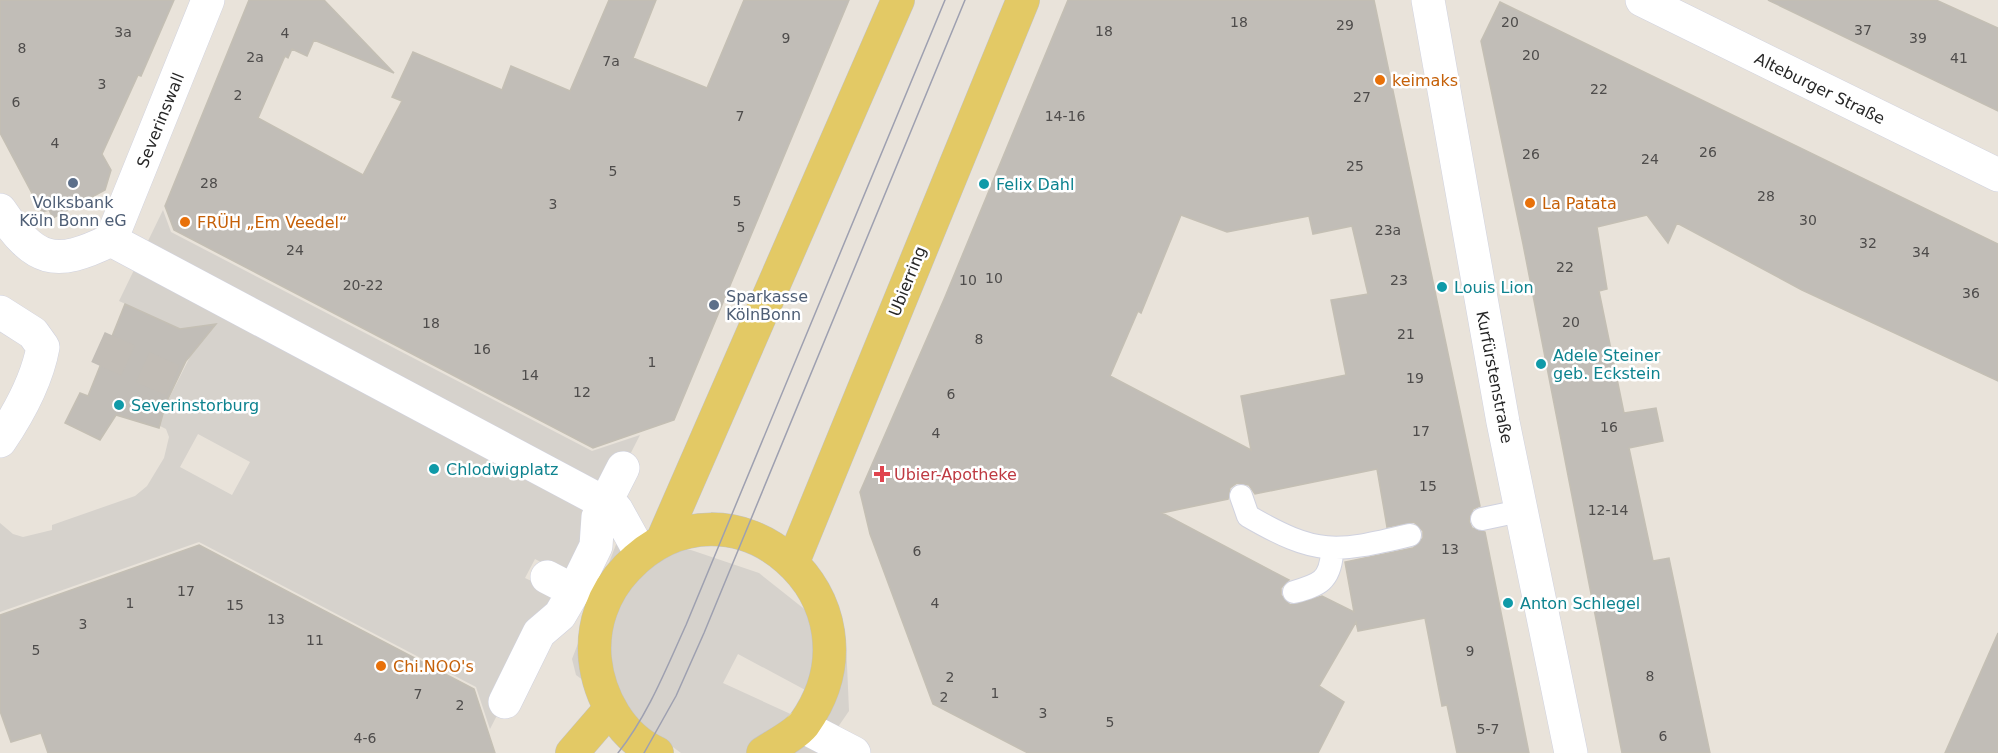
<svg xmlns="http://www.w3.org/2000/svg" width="1998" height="753" viewBox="0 0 1998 753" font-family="'DejaVu Sans',sans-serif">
<rect width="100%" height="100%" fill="#e9e3da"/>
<!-- plaza -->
<path fill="#d6d2cc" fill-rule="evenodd" d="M 163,210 L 171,232 L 592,451 L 640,435 L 490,729 L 476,687 L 199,542 L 0,612 L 0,523 L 13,534 L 23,537 L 52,530 L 52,525 L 135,496 L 147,486 L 164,458 L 169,437 L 166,429 L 156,424 L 197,343 L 180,329 L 119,301 ZM 198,434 L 250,462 L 232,495 L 180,467 ZM 535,559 L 552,568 L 542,586 L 525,578 Z
M 617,542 L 691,550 L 759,573 L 846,642 L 849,711 L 820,753 L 681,753 L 576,675 L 572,659 ZM 738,654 L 809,692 L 795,716 L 723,683 Z"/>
<!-- building -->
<path fill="#c1bdb7" stroke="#c4bfb4" stroke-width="1.5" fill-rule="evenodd" d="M 0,0 L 174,0 L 141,76 L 138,75 L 102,154 L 111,170 L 105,190 L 53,218 L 49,210 L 42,212 L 0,133 Z
M 249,0 L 324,0 L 394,73 L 314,40 L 307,56 L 292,49 L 288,58 L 285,56 L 258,118 L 363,175 L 402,101 L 392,97 L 413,52 L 502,90 L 511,66 L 570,91 L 609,0 L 656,0 L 633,58 L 707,88 L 744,0 L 849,0 L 674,420 L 593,448 L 174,230 L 165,206 Z
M 1068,0 L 1374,0 L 1480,506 L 1473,509 L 1469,521 L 1472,528 L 1485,532 L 1529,753 L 1457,753 L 1447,705 L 1442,706 L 1425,618 L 1358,631 L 1356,622 L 1319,686 L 1344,702 L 1318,753 L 1028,753 L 933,704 L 870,534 L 860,492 L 945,297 ZM 1181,215 L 1227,232 L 1309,216 L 1313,234 L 1352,226 L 1368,294 L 1331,300 L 1346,375 L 1241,396 L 1251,450 L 1110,376 L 1138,311 L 1141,313 ZM 1377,469 L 1387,527 L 1414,522 L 1423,531 L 1423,538 L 1413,548 L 1345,562 L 1354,612 L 1322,596 L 1290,605 L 1281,595 L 1281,588 L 1289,580 L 1162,513 L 1228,499 L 1230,488 L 1237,483 L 1249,485 L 1255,494 Z
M 1768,0 L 1936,0 L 1998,28 L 1998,111 Z
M 1500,2 L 1998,244 L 1998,381 L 1802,290 L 1677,223 L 1668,243 L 1647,215 L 1597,227 L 1607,289 L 1599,291 L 1624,413 L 1656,408 L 1663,441 L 1629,448 L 1653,561 L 1669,558 L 1710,753 L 1622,753 L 1523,244 L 1481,41 Z
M 125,304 L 180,329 L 216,324 L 186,361 L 166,403 L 159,428 L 116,415 L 100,440 L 65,423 L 80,393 L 88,396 Z
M 199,545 L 474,689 L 495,753 L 48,753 L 41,733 L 11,742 L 0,711 L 0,615 Z
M 1998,633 L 1998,753 L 1945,753 Z"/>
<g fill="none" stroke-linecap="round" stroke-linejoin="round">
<!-- pedestrian-tunnel -->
<path stroke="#c2bdb6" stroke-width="33" stroke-dasharray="33 16" stroke-linecap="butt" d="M 98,347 L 176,382"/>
<!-- service casing -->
<g stroke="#d0d2df" stroke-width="24">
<path id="service" d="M 1241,496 L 1248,516 C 1317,556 1335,553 1410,535
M 1482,519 L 1520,511
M 1294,592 C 1319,585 1330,581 1332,553"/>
</g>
<!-- pedestrian casing -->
<g stroke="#d0d2df" stroke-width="34">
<path id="pedestrian" d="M 111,240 L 616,509 L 641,554
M 547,577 L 574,591
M 505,702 L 539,633 L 560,615 L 574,591 L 596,546 L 598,517 L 623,468"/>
</g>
<!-- minor casing -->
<g stroke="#d0d2df" stroke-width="34">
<path id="minor" d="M 1428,0 L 1503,422 L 1571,753
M 1642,0 L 1998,175
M 0,210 C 35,262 54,268 111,240 L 208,0
M 0,312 L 33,333 L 43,347 C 37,380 19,413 0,441"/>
</g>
<!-- secondary casing -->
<g stroke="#d0d2df" stroke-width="34">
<path id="secondary" d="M 802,726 L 854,753"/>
</g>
<!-- primary casing -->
<g stroke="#c3c3c3" stroke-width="34">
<path id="primary" d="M 662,541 L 898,0
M 793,562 L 1023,0
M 572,753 L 610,709
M 657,753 C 621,737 599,697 595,659 C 592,626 603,593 627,568 C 731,460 892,600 804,724 C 795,735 775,745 763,753"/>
</g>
<!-- service -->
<use href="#service" stroke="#fff" stroke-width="22"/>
<!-- pedestrian -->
<use href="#pedestrian" stroke="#fff" stroke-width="33"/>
<!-- minor -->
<use href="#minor" stroke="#fff" stroke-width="33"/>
<!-- secondary -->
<use href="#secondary" stroke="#fff" stroke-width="33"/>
<!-- primary -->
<use href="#primary" stroke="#e3c965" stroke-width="33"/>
<!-- tram -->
<path stroke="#9ea0b0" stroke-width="1.5" d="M 618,753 C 648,715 666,669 686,625 L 945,0
M 644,753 L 676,696 L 704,633 L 965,0"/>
</g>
<!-- markers -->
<g fill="#e8710a" stroke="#fff" stroke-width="2">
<circle cx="1380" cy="80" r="6"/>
<circle cx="1530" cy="203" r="6"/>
<circle cx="185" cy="222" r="6"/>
<circle cx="381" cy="666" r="6"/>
</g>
<g fill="#5c6f8a" stroke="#fff" stroke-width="2">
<circle cx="73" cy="183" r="6"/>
<circle cx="714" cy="305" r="6"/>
</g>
<g fill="#0f9aa8" stroke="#fff" stroke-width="2">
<circle cx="984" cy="184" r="6"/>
<circle cx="1442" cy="287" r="6"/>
<circle cx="1541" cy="364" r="6"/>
<circle cx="119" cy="405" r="6"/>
<circle cx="434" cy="469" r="6"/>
<circle cx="1508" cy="603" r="6"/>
</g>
<path fill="#e0444e" stroke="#fff" stroke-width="2" d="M879 465h6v6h6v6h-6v6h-6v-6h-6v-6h6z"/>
<g text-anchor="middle" stroke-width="5" stroke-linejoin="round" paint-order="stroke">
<!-- number labels -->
<g font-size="14" fill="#4e4c4b">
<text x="1239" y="27">18</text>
<text x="1510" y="27">20</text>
<text x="1345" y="30">29</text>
<text x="1863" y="35">37</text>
<text x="1104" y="36">18</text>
<text x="123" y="37">3a</text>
<text x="285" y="38">4</text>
<text x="786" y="43">9</text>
<text x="1918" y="43">39</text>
<text x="22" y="53">8</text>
<text x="1531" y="60">20</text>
<text x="255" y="62">2a</text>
<text x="1959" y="63">41</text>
<text x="611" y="66">7a</text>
<text x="102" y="89">3</text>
<text x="1599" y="94">22</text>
<text x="238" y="100">2</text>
<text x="1362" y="102">27</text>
<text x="16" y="107">6</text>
<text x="740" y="121">7</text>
<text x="1065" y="121">14-16</text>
<text x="55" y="148">4</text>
<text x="1708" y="157">26</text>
<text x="1531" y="159">26</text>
<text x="1650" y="164">24</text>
<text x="1355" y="171">25</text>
<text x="613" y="176">5</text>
<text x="209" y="188">28</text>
<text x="1766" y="201">28</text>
<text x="737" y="206">5</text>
<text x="553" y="209">3</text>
<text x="1808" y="225">30</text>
<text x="741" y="232">5</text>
<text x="1388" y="235">23a</text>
<text x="1868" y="248">32</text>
<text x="295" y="255">24</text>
<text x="1921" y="257">34</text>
<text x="1565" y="272">22</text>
<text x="994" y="283">10</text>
<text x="968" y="285">10</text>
<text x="1399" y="285">23</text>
<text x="363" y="290">20-22</text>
<text x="1971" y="298">36</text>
<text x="1571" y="327">20</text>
<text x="431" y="328">18</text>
<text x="1406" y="339">21</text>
<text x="979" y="344">8</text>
<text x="482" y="354">16</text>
<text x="652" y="367">1</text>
<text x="530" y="380">14</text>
<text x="1415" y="383">19</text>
<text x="582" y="397">12</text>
<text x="951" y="399">6</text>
<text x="1609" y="432">16</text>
<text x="1421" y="436">17</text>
<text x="936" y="438">4</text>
<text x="1428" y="491">15</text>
<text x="1608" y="515">12-14</text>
<text x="1450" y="554">13</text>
<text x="917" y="556">6</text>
<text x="186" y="596">17</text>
<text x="130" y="608">1</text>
<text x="935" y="608">4</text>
<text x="235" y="610">15</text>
<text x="276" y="624">13</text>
<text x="83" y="629">3</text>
<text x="315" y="645">11</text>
<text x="36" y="655">5</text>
<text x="1470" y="656">9</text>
<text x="1650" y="681">8</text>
<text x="950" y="682">2</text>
<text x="995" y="698">1</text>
<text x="418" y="699">7</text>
<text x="944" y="702">2</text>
<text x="460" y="710">2</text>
<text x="1043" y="718">3</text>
<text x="1110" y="727">5</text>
<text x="1488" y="734">5-7</text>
<text x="1663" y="741">6</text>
<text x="365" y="743">4-6</text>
</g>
<!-- food labels -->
<g font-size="16" fill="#c56008" stroke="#fff" text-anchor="start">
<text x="1392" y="86">keimaks</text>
<text x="1542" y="209">La Patata</text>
<text x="197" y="228">FRÜH „Em Veedel“</text>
<text x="393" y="672">Chi.NOO's</text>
</g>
<!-- street labels -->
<g font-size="16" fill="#272727" stroke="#fff">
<text transform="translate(1820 88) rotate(26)" y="6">Alteburger Straße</text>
<text transform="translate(160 120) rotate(-68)" y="6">Severinswall</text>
<text transform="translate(907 281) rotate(-68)" y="6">Ubierring</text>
<text transform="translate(1495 377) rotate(79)" y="6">Kurfürstenstraße</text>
</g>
<!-- culture labels -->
<g font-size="16" fill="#0d838f" stroke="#fff" text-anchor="start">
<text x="996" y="190">Felix Dahl</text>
<text x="1454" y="293">Louis Lion</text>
<text x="1553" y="361">Adele Steiner<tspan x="1553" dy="18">geb. Eckstein</tspan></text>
<text x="131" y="411">Severinstorburg</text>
<text x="446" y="475">Chlodwigplatz</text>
<text x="1520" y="609">Anton Schlegel</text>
</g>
<!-- service labels -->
<g font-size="16" fill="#4e5e75" stroke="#fff">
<text x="73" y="208">Volksbank<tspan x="73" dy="18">Köln Bonn eG</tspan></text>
<text x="726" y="302" text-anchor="start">Sparkasse<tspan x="726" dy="18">KölnBonn</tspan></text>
</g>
<!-- health labels -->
<g font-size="16" fill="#be3a42" stroke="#fff" text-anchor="start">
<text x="894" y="480">Ubier-Apotheke</text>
</g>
</g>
</svg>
